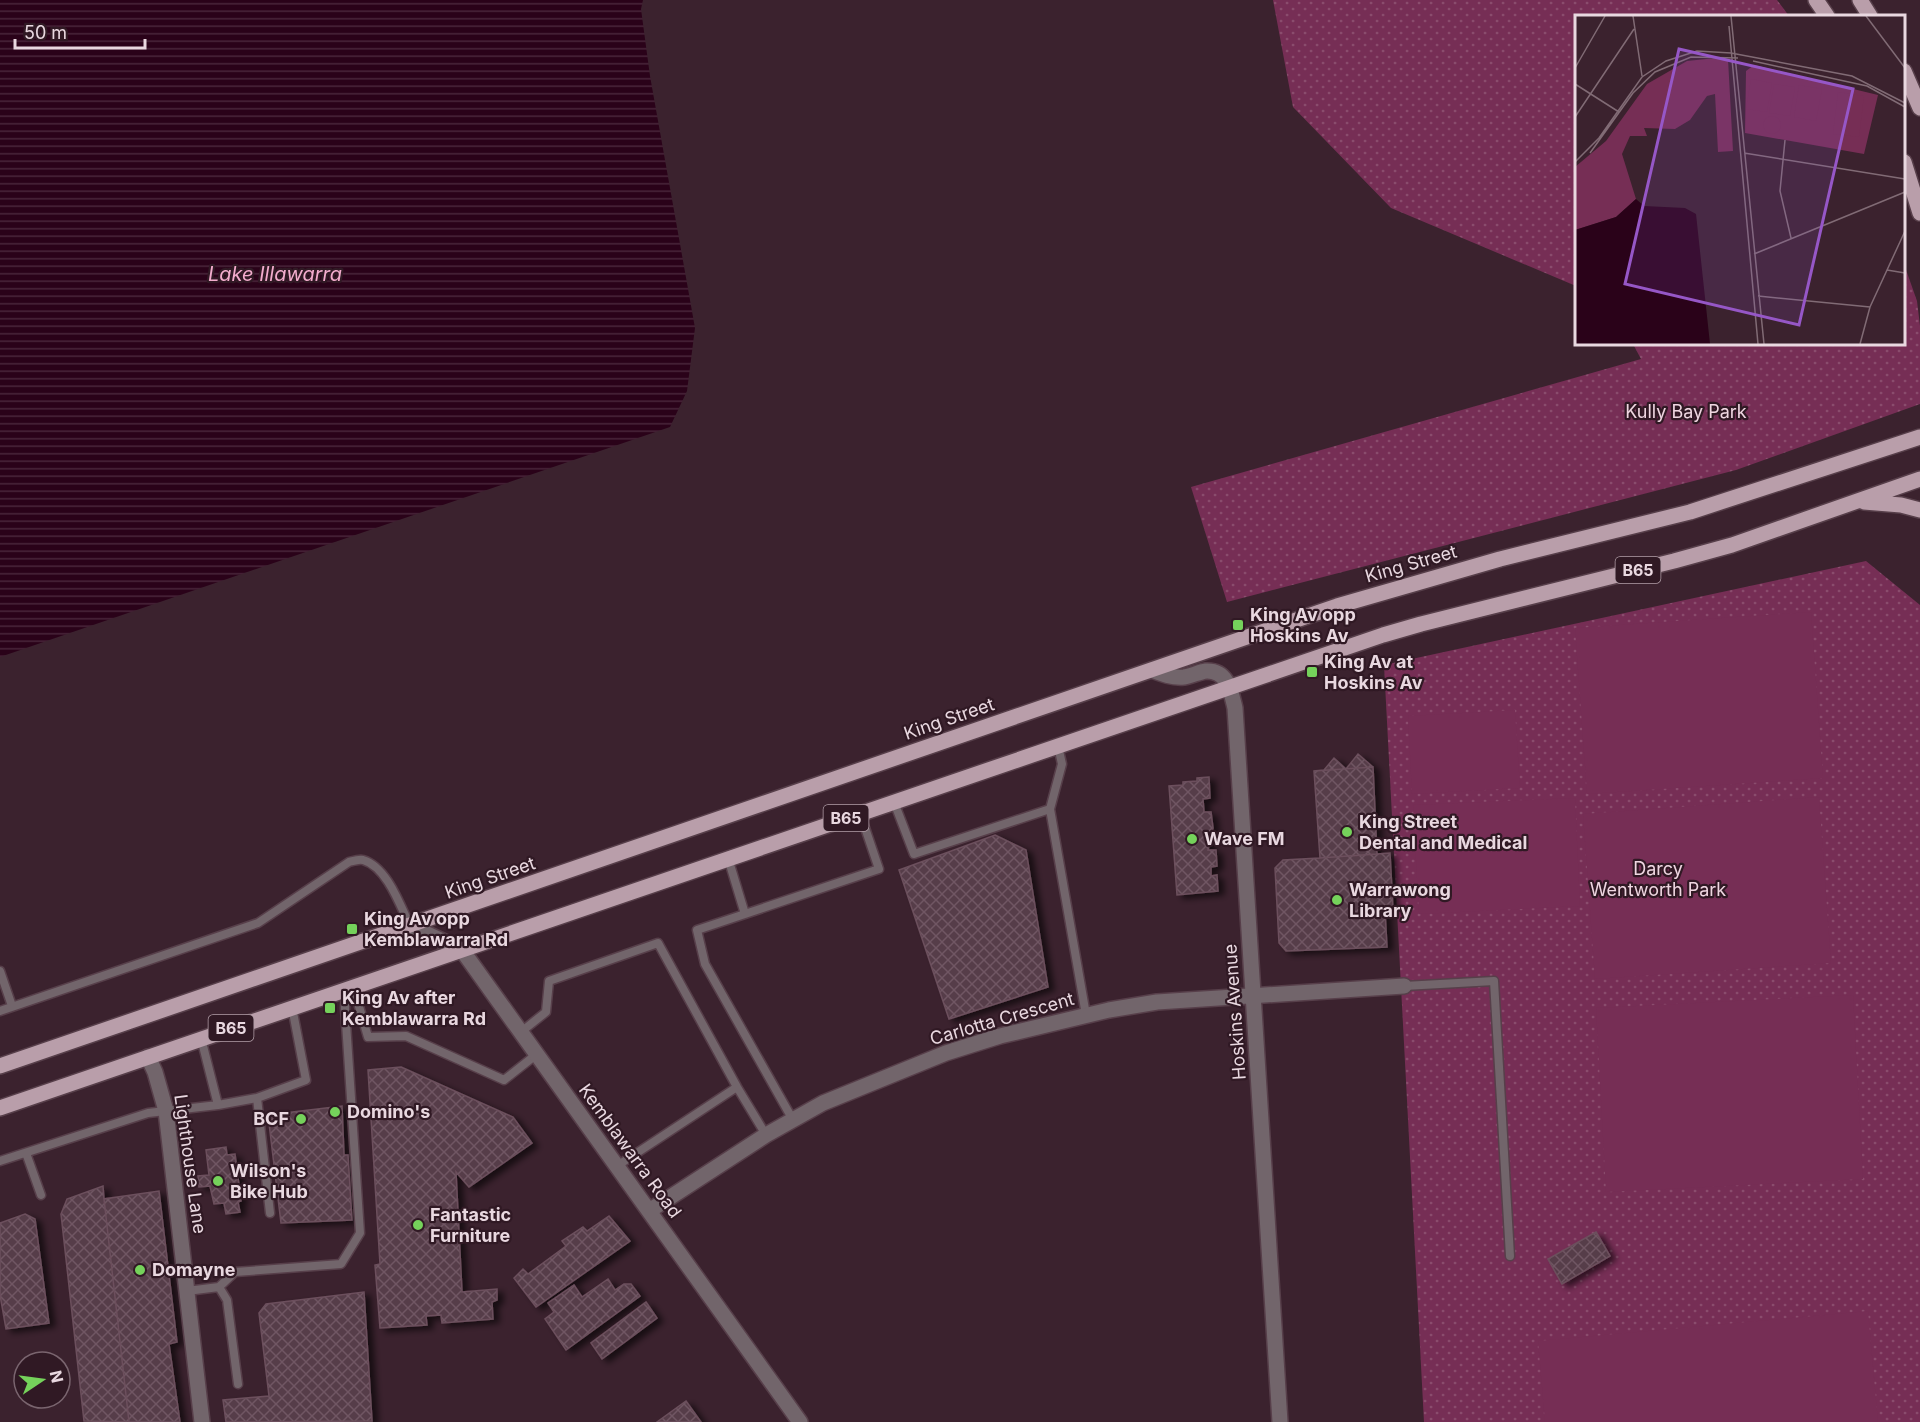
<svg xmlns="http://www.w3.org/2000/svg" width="1920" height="1422" viewBox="0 0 1920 1422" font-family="Inter,sans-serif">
<defs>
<pattern id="park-dots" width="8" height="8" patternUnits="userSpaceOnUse" patternTransform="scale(1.5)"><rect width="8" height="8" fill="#762e55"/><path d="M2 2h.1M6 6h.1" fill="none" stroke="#8a4c6d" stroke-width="1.8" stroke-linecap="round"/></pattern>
<pattern id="water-rules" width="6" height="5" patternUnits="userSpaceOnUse" patternTransform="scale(1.5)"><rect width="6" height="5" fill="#2a0219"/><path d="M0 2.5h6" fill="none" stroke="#49263a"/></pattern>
<pattern id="building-cross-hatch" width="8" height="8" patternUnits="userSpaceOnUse" patternTransform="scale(1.5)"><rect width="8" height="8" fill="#573c49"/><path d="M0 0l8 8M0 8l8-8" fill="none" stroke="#6f5763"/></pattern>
<filter id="shadow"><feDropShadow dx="6" dy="3.5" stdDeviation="3" flood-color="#0009"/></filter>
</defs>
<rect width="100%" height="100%" fill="#3b222e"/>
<!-- park -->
<path fill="url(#park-dots)" d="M 1273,0 L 1777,0 L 1789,16 L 1576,16 L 1576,286 L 1391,208 L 1293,107 Z
M 1904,264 L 1917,301 L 1920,326 L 1920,404 L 1736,470 L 1227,602 L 1191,487 L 1641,359 L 1633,344 L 1904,344 Z
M 1866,561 L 1920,605 L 1920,1422 L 1424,1422 L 1384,665 Z"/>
<!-- pitch -->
<path fill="#762e55" d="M 1811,612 L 1823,778 L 1587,794 L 1575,628 Z
M 1515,710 L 1520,788 L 1412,794 L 1408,716 Z
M 1819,797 L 1831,963 L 1595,979 L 1583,814 Z
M 1575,798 L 1580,906 L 1419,914 L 1413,805 Z
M 1853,995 L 1863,1179 L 1606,1192 L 1596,1008 Z
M 1868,1311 L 1878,1422 L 1545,1422 L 1538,1341 Z"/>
<!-- water -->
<path fill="url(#water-rules)" d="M 0,0 L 643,0 L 641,9 L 650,76 L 695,328 L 687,391 L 670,427 L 0,657 Z"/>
<!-- building -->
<path fill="url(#building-cross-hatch)" stroke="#6c505d" stroke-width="1.5" filter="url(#shadow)" d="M 1358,754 L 1373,767 L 1377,854 L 1390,853 L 1393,910 L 1385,911 L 1387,947 L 1286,951 L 1279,943 L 1275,868 L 1283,860 L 1320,858 L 1314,771 L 1324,770 L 1334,758 L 1346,769 Z
M 1373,767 L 1377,854 L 1320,858 L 1314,771 Z
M 1209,777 L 1210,798 L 1203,799 L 1204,812 L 1211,812 L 1213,828 L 1208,850 L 1216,850 L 1217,866 L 1211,867 L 1211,876 L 1217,875 L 1218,891 L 1177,895 L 1169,786 L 1183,785 L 1183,782 L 1197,781 L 1197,778 Z
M 995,835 L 1026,850 L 1048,987 L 949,1019 L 899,870 Z
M 401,1067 L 513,1117 L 532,1143 L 469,1187 L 456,1172 L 462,1292 L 497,1289 L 497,1300 L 492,1302 L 493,1319 L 442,1323 L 441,1315 L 426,1316 L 427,1325 L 380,1328 L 375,1265 L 380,1264 L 368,1070 Z
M 342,1106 L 344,1155 L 348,1155 L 352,1220 L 281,1223 L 268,1115 Z
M 226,1147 L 227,1155 L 235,1154 L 241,1201 L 238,1202 L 240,1212 L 226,1214 L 224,1203 L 214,1204 L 210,1186 L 199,1187 L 198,1176 L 209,1175 L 206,1150 Z
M 103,1186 L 104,1199 L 129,1422 L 84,1421 L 61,1214 L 67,1199 Z
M 159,1191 L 177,1342 L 169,1344 L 180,1422 L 129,1422 L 104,1199 Z
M 25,1214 L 35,1219 L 49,1323 L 6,1329 L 0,1295 L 0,1223 Z
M 609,1216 L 630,1241 L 536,1307 L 514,1278 L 523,1269 L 528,1274 L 566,1246 L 562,1241 L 583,1227 L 587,1231 Z
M 1596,1232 L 1610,1256 L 1562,1284 L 1548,1259 Z
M 608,1279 L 615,1290 L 624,1284 L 631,1284 L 640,1296 L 566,1350 L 545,1319 L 554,1312 L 548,1303 L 574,1285 L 582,1297 Z
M 364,1292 L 372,1421 L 226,1422 L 223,1400 L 269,1396 L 259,1313 L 266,1304 Z
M 646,1302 L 657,1318 L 602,1359 L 591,1343 Z
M 686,1401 L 701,1422 L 657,1422 Z"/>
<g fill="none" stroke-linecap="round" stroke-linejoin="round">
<!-- lane casing -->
<g stroke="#573f4a" stroke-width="11">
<path id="lane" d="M 894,802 L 914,854 L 1050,809 L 1086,1015
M 1050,809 L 1062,764 L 1058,746
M 728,858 L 745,914 L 697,930 L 705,964 L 793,1120
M 745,914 L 879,869 L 860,813
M 0,971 L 12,1006
M 1404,986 L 1494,981 L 1510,1256
M 0,1011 L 258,923 L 349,862 C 353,861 359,859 363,860 C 387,867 400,905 410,926
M 521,1032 L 546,1012 L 549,981 L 658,943 L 737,1087 L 766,1135
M 201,1038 L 218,1105
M 257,1098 L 306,1080 L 292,1007
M 26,1153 L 41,1195
M 0,1161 L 148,1113 L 218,1105 L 257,1098 L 270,1213
M 617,1166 L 737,1087
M 219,1287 L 227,1300 L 238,1384
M 187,1291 L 219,1287 L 235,1272 L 341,1264 L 360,1233 L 345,1008 L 346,989 L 358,1003 L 368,1037 L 406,1036 L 504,1080 L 537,1054"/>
</g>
<!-- street casing -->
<g stroke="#573f4a" stroke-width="18">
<path id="street" d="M 1152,670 C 1162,674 1172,678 1184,677 C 1191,676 1199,672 1206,671 C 1228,670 1231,692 1235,708 L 1280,1422
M 410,926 L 462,950 L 800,1422
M 148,1057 L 155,1072 L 166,1111 L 202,1422
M 649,1211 L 766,1135 L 823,1103 L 946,1053 L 1000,1036 L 1109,1010 L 1157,1002 L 1404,986"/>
</g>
<!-- primary casing -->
<g stroke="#573f4a" stroke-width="18">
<path id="primary" d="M 1816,0 L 1827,16
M 1860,0 L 1870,16
M 1904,71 L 1920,108
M 1904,162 L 1920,213
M 1864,502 L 1901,505 L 1920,510
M 0,1066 L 1337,606 L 1500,559 L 1690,512 L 1920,437
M 0,1108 L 1383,635 L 1421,624 L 1674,561 L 1732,545 L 1920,479"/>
</g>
<!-- lane -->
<use href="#lane" stroke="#72656b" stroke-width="8"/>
<!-- street -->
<use href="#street" stroke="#72656b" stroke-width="15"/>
<!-- primary -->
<use href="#primary" stroke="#b99eaa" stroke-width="15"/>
</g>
<!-- markers -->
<g fill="#75d25b" stroke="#301924" stroke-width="2">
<rect x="1232" y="619" width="12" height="12" rx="3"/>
<rect x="1306" y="666" width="12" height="12" rx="3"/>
<circle cx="1347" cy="832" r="6"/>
<circle cx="1192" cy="839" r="6"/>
<circle cx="1337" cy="900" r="6"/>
<rect x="346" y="923" width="12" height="12" rx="3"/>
<rect x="324" y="1002" width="12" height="12" rx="3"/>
<circle cx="335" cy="1112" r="6"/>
<circle cx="301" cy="1119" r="6"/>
<circle cx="218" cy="1181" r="6"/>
<circle cx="418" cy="1225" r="6"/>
<circle cx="140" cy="1270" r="6"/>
</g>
<g text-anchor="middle" stroke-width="4.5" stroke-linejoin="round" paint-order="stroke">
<!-- shield labels -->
<g fill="#301924" stroke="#b29fa8" stroke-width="1.5">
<rect x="1615.5" y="557" width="45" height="26" rx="4.5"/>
<rect x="823.5" y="805" width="45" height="26" rx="4.5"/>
<rect x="208.5" y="1015" width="45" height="26" rx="4.5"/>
</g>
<g font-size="16" font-weight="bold" fill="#e9d8e0">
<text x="1638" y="576">B65</text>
<text x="846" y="824">B65</text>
<text x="231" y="1034">B65</text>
</g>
<!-- park labels -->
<g font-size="18" fill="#efd6e1" stroke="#301924">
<text x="1686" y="418">Kully Bay Park</text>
<text x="1658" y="875">Darcy<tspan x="1658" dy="21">Wentworth Park</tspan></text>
</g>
<!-- street labels -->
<g font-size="18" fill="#e9d8e0" stroke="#301924">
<text transform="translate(1411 564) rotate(-16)" y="6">King Street</text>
<text transform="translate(949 719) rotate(-19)" y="6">King Street</text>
<text transform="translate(490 878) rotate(-19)" y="6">King Street</text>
<text transform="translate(1235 1012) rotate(-94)" y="6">Hoskins Avenue</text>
<text transform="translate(1002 1019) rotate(-16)" y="6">Carlotta Crescent</text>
<text transform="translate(630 1151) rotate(54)" y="6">Kemblawarra Road</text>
<text transform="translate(190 1164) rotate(82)" y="6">Lighthouse Lane</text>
</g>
<!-- poi labels -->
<g font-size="18" font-weight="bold" fill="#e9d8e0" stroke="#301924" text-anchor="start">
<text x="1250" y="621">King Av opp<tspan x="1250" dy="21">Hoskins Av</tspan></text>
<text x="1324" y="668">King Av at<tspan x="1324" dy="21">Hoskins Av</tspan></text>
<text x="1359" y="828">King Street<tspan x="1359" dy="21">Dental and Medical</tspan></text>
<text x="1204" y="845">Wave FM</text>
<text x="1349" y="896">Warrawong<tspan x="1349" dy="21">Library</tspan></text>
<text x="364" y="925">King Av opp<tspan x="364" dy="21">Kemblawarra Rd</tspan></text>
<text x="342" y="1004">King Av after<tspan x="342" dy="21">Kemblawarra Rd</tspan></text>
<text x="347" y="1118">Domino's</text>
<text x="289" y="1125" text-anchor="end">BCF</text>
<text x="230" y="1177">Wilson's<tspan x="230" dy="21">Bike Hub</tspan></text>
<text x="430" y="1221">Fantastic<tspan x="430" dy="21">Furniture</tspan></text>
<text x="152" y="1276">Domayne</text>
</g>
<!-- water labels -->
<g font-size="20" font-style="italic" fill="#f3accd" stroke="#301924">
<text x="275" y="281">Lake Illawarra</text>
</g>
</g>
<!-- overview -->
<g transform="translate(1575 15)">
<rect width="330" height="330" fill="#3b222e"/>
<path d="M 141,43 L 153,44 L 158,136 L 143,137 L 140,79 L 132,81 L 115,105 L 100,114 L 69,113 L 72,121 L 55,121 L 47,139 L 61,184 L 41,202 L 0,215 L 0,152 L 31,126 L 72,69 L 112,46 ZM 179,50 L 303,80 L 289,139 L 170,118 L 171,56 Z" fill="#762e55"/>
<path d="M 176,64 L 197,68 L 192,97 L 171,94 ZM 199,69 L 220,72 L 215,101 L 194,98 ZM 224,70 L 247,74 L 241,106 L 219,102 ZM 263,77 L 289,81 L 284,122 L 258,119 ZM188 110a9 9 0 1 1 18 0a9 9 0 1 1-18 0Z" fill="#762e55"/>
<path d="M 61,184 L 69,191 L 110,193 L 121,199 L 135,329 L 0,329 L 0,215 L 41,202 Z" fill="#2a0219"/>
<path fill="none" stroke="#816b75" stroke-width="1.5" d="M 58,1 L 67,61M 156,1 L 189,329M 291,1 L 330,53M 154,11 L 183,329M 178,46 L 292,71 L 330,92M 0,53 L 30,1M 0,69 L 44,97M 0,102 L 59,14M 210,125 L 205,176 L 216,223M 15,138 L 58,78 L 80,57 L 116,42 L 163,43M 169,138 L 330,164M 0,147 L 24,123 L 67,62 L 91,46 L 122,36 L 156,38 L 277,61 L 330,88M 179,239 L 330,177M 312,255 L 330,258M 183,281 L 295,292M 285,329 L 295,292 L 330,216"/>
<path fill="#9657c7" fill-opacity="0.15" stroke="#9657c7" stroke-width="3" d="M 104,34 L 278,74 L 224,310 L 50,269 Z"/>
<rect width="330" height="330" fill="none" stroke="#e9d8e0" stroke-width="3"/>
</g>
<!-- north arrow -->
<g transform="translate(42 1380) rotate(77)"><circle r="28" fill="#301924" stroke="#7a656f" stroke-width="1.5"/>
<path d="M0-4.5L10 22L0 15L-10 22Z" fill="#75d25b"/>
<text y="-9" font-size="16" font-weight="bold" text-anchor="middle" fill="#e9d8e0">N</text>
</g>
<!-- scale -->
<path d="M15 39v9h130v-9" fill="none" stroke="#e9d8e0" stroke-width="3"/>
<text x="24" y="39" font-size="18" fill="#e9d8e0" stroke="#301924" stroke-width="4.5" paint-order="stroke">50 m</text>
</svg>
